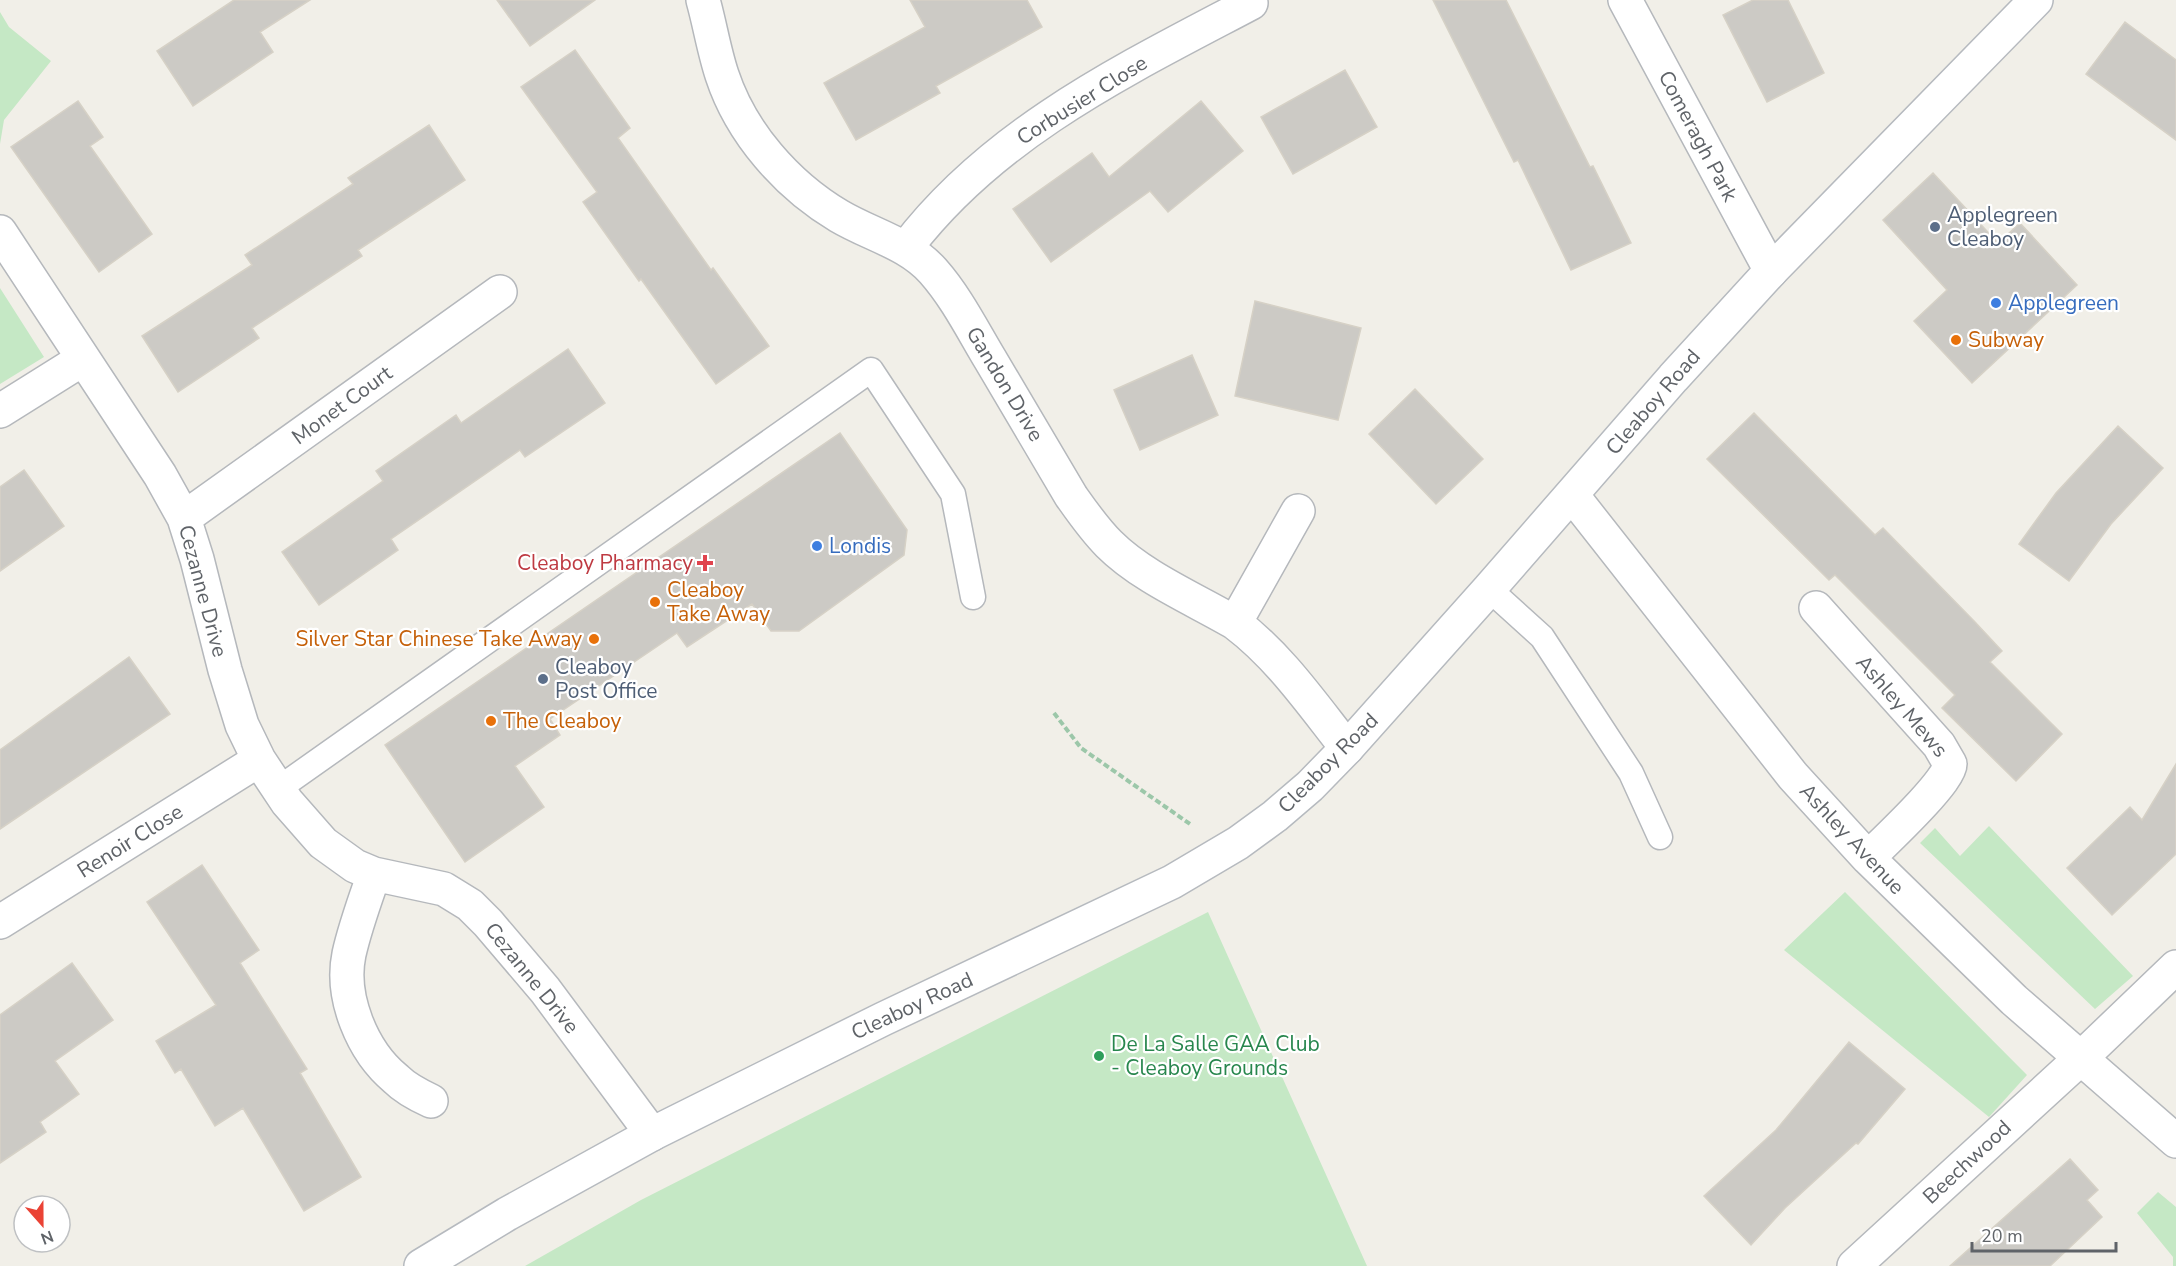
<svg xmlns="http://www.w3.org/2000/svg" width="2176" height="1266" viewBox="0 0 2176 1266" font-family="'Nunito Sans',sans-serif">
<rect width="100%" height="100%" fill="#f1efe8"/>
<!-- green -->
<path fill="#c5e8c5" d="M 0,12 L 9,27 L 51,61 L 4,120 L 0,144 Z
M 0,288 L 44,357 L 0,384 Z
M 1989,826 L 2133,976 L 2095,1009 L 1920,843 L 1935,828 L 1960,856 Z
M 1845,892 L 2027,1075 L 1989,1117 L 1784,950 Z
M 1208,912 L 1367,1266 L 525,1266 L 641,1200 Z
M 2158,1192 L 2176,1207 L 2176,1266 L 2173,1266 L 2173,1257 L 2137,1213 Z"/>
<!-- building -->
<path fill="#cccac5" stroke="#d6d1c6" stroke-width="1.5" d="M 234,0 L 310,0 L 260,32 L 273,52 L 193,106 L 157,51 Z
M 497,0 L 595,0 L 530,46 Z
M 910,0 L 1027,0 L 1042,27 L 936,86 L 940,93 L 856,140 L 824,83 L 925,27 Z
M 1433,0 L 1506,0 L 1590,167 L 1593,166 L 1631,243 L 1571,270 L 1518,160 L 1514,162 Z
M 1753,0 L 1788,0 L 1824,73 L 1767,102 L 1723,15 Z
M 2125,22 L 2176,60 L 2176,140 L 2086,74 Z
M 575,50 L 630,128 L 618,138 L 711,270 L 713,268 L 769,346 L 716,384 L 641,279 L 639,281 L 583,202 L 597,192 L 521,87 Z
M 1345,70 L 1377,127 L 1293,174 L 1261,117 Z
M 78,101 L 103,137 L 90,146 L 152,234 L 99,272 L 11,147 Z
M 1201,101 L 1243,151 L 1168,212 L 1150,191 L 1051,262 L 1013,209 L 1092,153 L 1109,177 Z
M 429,125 L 465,180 L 358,250 L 362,256 L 252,328 L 259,338 L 178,392 L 142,336 L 252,265 L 245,255 L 353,184 L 348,178 Z
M 1933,173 L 1998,243 L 2020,223 L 2077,285 L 1972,383 L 1914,321 L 1947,290 L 1883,220 Z
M 1255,301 L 1361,328 L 1338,420 L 1235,396 Z
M 568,349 L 605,403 L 525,457 L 520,450 L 391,539 L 398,550 L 319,605 L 282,552 L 383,481 L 376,471 L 456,415 L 461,423 Z
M 1192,355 L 1218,415 L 1140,450 L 1114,390 Z
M 1415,389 L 1483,459 L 1436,504 L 1369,434 Z
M 1754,413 L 1875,535 L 1883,528 L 1975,622 L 2002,651 L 1990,662 L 2062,734 L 2016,781 L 1942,708 L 1955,695 L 1835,575 L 1829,580 L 1707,459 Z
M 2118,426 L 2163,468 L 2111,524 L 2069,581 L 2019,544 L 2056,493 Z
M 840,433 L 907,530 L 904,555 L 799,631 L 771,631 L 752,604 L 687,647 L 677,633 L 550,719 L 560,735 L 515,766 L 544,807 L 465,862 L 385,745 Z
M 24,470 L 64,526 L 0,571 L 0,487 Z
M 129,657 L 170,714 L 0,829 L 0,750 Z
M 2176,764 L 2176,854 L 2112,915 L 2067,868 L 2130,807 L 2142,820 Z
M 202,865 L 259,950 L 240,963 L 307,1069 L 300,1073 L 361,1177 L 304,1211 L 243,1108 L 215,1126 L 181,1069 L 175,1073 L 156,1041 L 216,1005 L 147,902 Z
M 72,963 L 113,1020 L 55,1061 L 79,1094 L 40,1122 L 46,1132 L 0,1163 L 0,1015 Z
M 1849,1042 L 1905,1089 L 1858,1144 L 1856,1143 L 1785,1208 L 1751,1245 L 1704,1196 L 1776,1130 Z
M 2070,1159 L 2098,1190 L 2087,1200 L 2102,1217 L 2050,1266 L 1950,1266 Z"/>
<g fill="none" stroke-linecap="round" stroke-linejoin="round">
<!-- lane casing -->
<g stroke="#b5b8bc" stroke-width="27">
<path id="lane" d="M 1489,589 L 1542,637 L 1631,773 L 1660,837
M 278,789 L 871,370 L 953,494 L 973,597"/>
</g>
<!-- street casing -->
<g stroke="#b5b8bc" stroke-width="36">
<path id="street" d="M 703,0 C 710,25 714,51 722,75 C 741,133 787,185 839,216 C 871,235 908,243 933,271 C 956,297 972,329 990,359 C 1017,404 1044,450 1071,496 C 1083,513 1094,529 1109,544 C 1142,577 1194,599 1235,623 C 1280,657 1312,704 1347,748
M 1625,0 L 1771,271
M 0,232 L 160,475 L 184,518 L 197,559 L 225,670 L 242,725 L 259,760 L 287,802 L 323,843 L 355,866 L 374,874 L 444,889 L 470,905 L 488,923 L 545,990 L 652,1134
M 906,248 C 994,132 1126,69 1251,3
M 0,411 L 83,359
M 1572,495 L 1793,776 L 1868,858 L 2014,1000 L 2176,1141
M 184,518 L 500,292
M 1816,608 L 1939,745 L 1950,764 C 1950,781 1883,843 1868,858
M 1235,623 L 1298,511
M 374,874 C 365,900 355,927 349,954 C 340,997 362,1051 396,1079 C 406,1089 418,1095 431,1101
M 0,922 L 259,760
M 1854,1266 L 2081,1058 L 2176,967"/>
</g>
<!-- secondary casing -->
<g stroke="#b6babf" stroke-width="36">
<path id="secondary" d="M 421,1266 L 507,1214 L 652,1134 L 883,1019 L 1172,882 L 1238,843 L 1275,816 L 1310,786 L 1347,748 L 1489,589 L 1673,378 L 1771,271 L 2036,0"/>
</g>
<!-- path -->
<path stroke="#9cc7a9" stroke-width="4" stroke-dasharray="6 3" stroke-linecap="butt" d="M 1054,713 L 1081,748 L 1190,824"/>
<!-- lane -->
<use href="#lane" stroke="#fff" stroke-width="24"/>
<!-- street -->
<use href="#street" stroke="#fff" stroke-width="33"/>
<!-- secondary -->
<use href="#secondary" stroke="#fff" stroke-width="33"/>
</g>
<!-- markers -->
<g fill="#5c6f8a" stroke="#fff" stroke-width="2">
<circle cx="1935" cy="227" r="6"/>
<circle cx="543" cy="679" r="6"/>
</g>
<g fill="#3f7fe0" stroke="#fff" stroke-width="2">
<circle cx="1996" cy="303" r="6"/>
<circle cx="817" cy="546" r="6"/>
</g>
<g fill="#e8710a" stroke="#fff" stroke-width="2">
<circle cx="1956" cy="340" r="6"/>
<circle cx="655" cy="602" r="6"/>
<circle cx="594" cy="639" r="6"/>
<circle cx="491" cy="721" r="6"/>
</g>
<path fill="#e0444e" stroke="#fff" stroke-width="2" d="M702 554h6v6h6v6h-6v6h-6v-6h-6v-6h6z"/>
<circle fill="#2e9e5b" stroke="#fff" stroke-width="2" cx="1099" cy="1056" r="6"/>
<g text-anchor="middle" stroke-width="4.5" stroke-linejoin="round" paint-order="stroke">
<!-- street labels -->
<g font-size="21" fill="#5f6368" stroke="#fff">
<text transform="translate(1082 100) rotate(-32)" y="7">Corbusier Close</text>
<text transform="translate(1698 136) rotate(62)" y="7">Comeragh Park</text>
<text transform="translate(1005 384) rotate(59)" y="7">Gandon Drive</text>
<text transform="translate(1653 402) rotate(-49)" y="7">Cleaboy Road</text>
<text transform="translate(342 405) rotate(-36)" y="7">Monet Court</text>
<text transform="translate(203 591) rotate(75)" y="7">Cezanne Drive</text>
<text transform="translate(1902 706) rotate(49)" y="7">Ashley Mews</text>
<text transform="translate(1328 763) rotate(-45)" y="7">Cleaboy Road</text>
<text transform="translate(1852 839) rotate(47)" y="7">Ashley Avenue</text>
<text transform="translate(130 841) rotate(-32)" y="7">Renoir Close</text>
<text transform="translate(532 978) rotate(51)" y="7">Cezanne Drive</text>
<text transform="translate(912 1006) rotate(-25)" y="7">Cleaboy Road</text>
<text transform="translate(1967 1162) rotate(-43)" y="7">Beechwood</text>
</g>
<!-- service labels -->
<g font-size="21" fill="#4e5e75" stroke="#fff" text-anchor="start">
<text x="1947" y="222">Applegreen<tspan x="1947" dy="24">Cleaboy</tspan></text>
<text x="555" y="674">Cleaboy<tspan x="555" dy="24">Post Office</tspan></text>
</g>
<!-- shop labels -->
<g font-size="21" fill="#366cbe" stroke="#fff" text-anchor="start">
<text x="2008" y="310">Applegreen</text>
<text x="829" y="553">Londis</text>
</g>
<!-- food labels -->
<g font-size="21" fill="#c56008" stroke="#fff" text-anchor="start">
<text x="1968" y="347">Subway</text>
<text x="667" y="597">Cleaboy<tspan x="667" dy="24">Take Away</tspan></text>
<text x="582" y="646" text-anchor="end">Silver Star Chinese Take Away</text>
<text x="503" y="728">The Cleaboy</text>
</g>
<!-- health labels -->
<g font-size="21" fill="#be3a42" stroke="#fff" text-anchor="end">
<text x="693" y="570">Cleaboy Pharmacy</text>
</g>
<!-- leisure labels -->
<g font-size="21" fill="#27864d" stroke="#fff" text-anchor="start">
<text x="1111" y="1051">De La Salle GAA Club<tspan x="1111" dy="24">- Cleaboy Grounds</tspan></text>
</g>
</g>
<!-- north arrow -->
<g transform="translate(42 1224) rotate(159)"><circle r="28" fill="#ffffff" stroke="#bfc1c3" stroke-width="1.5"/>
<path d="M0-4.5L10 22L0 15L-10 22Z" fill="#ea4335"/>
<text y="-9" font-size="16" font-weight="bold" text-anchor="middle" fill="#5f6368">N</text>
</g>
<!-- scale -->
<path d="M1972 1242v9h144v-9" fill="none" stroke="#5f6368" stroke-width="3"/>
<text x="1981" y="1242" font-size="18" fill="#5f6368" stroke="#ffffff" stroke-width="4.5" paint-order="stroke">20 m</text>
</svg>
